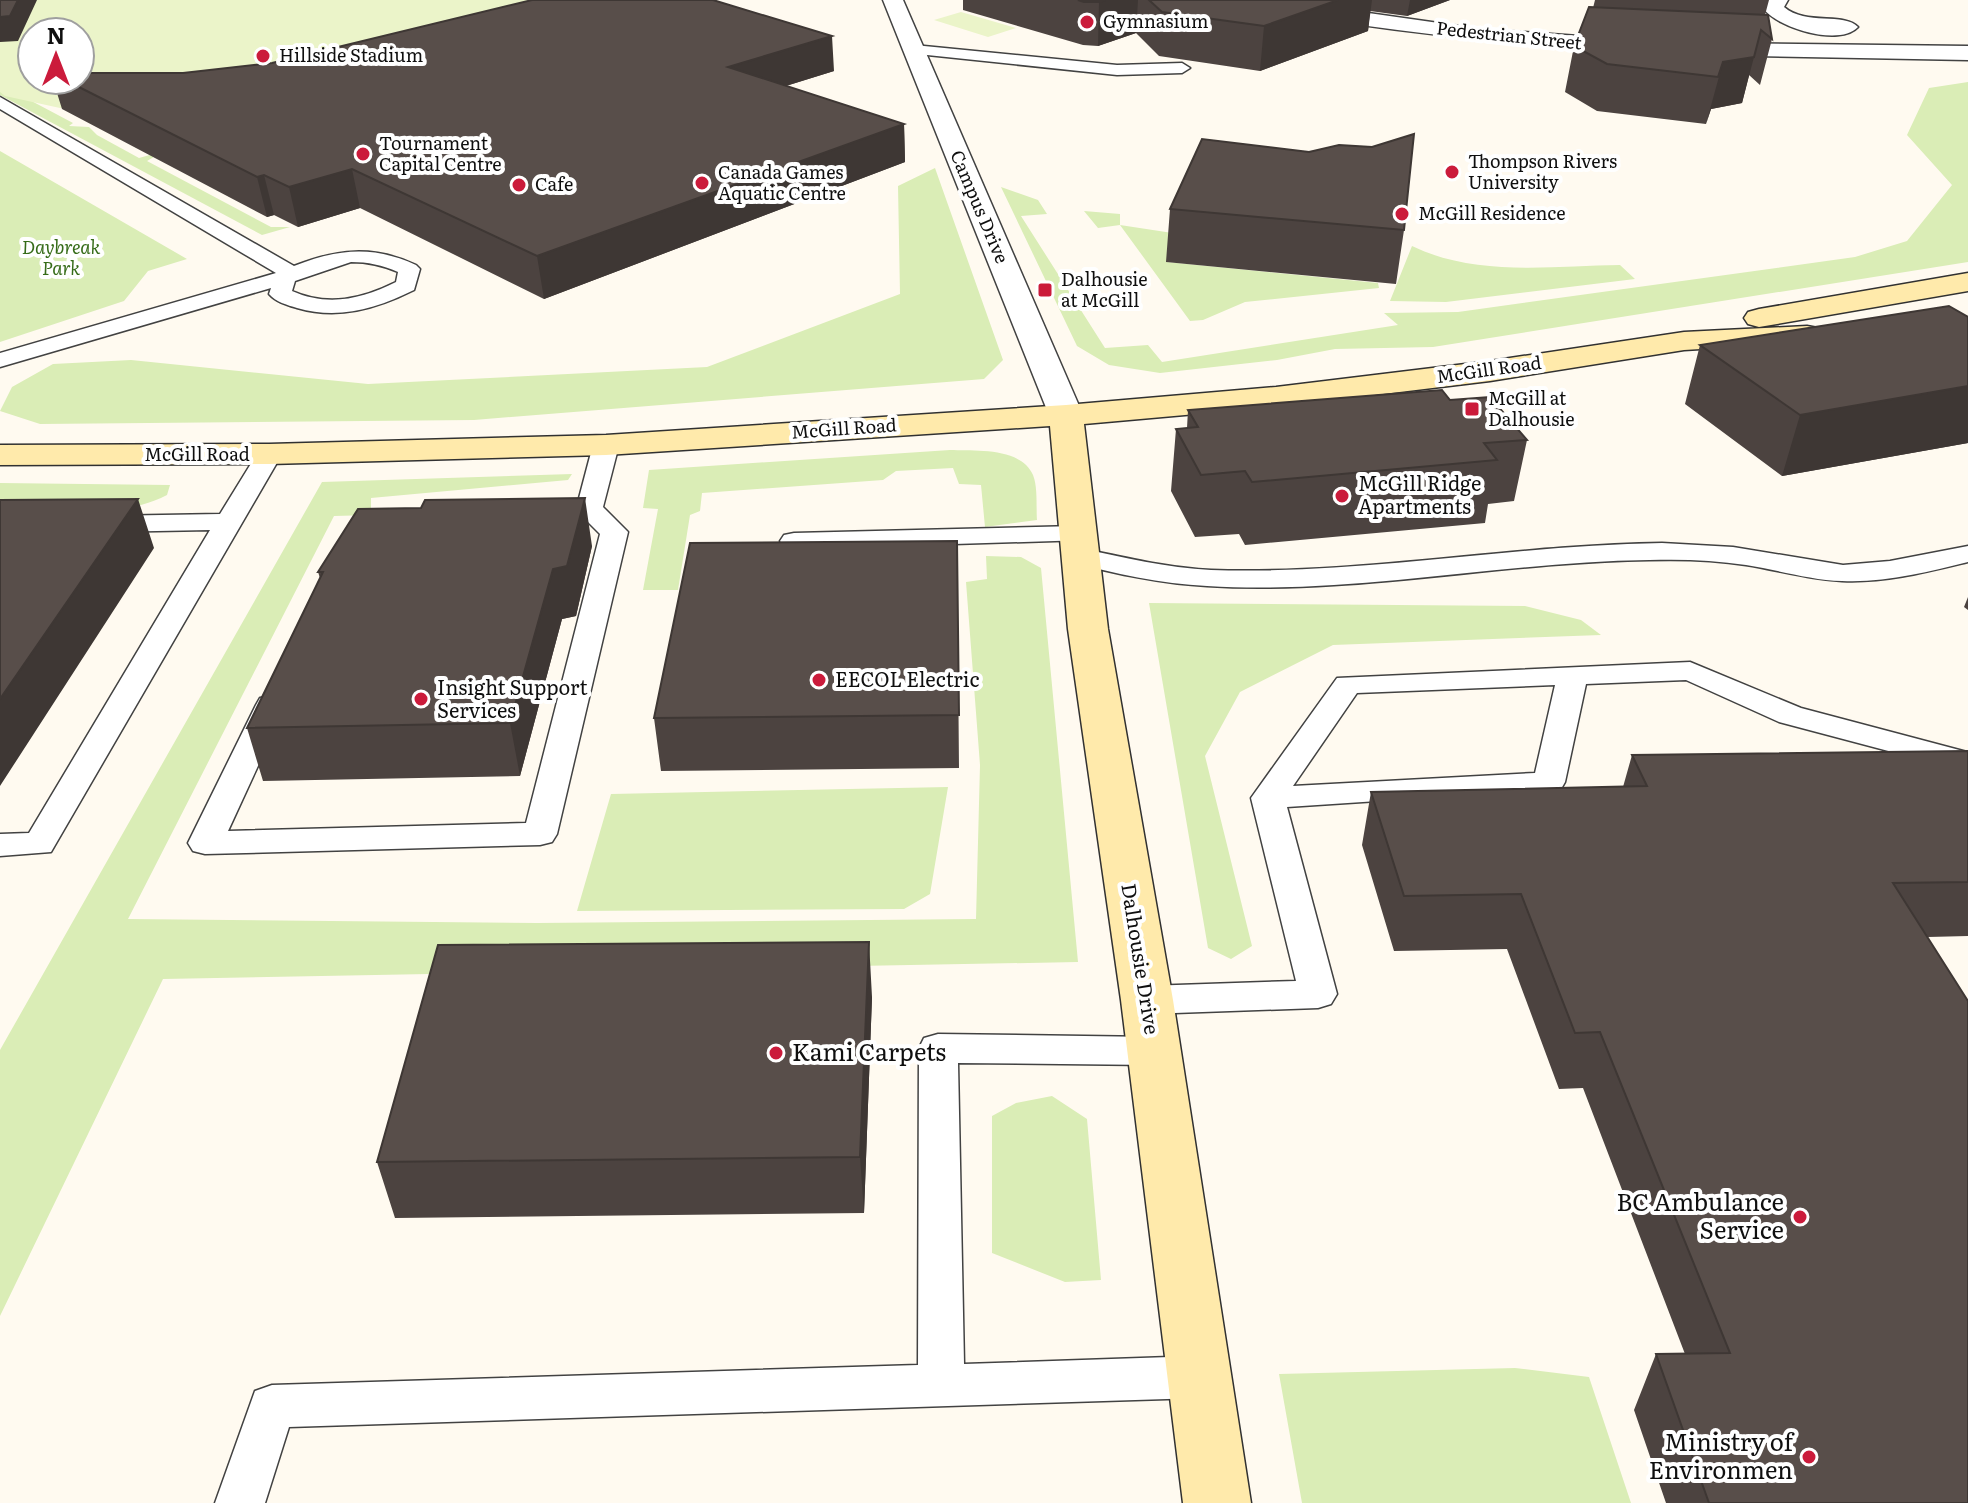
<svg xmlns="http://www.w3.org/2000/svg" width="1968" height="1503" viewBox="0 0 1968 1503" font-family="Literata,serif">
<rect width="100%" height="100%" fill="#fffaf0"/>
<!-- green -->
<path fill="#daedb6" d="M 0,0 L 7,88 L 73,123 L 69,126 L 89,127 L 97,135 L 139,158 L 164,151 L 147,161 L 271,227 L 290,227 L 262,235 L 0,95 Z
M 1968,82 L 1968,262 L 1433,347 L 1335,349 L 1277,360 L 1160,373 L 1109,365 L 1077,346 L 1001,187 L 1038,200 L 1047,214 L 1021,216 L 1105,348 L 1148,345 L 1162,362 L 1398,325 L 1384,313 L 1458,312 L 1855,257 L 1907,241 L 1952,185 L 1907,135 L 1929,88 Z
M 0,151 L 187,259 L 148,271 L 124,301 L 0,342 Z
M 935,168 L 1003,360 L 984,379 L 474,420 L 40,424 L 0,411 L 12,387 L 53,364 L 131,360 L 368,384 L 707,367 L 900,294 L 898,186 Z
M 1084,211 L 1120,214 L 1120,225 L 1179,234 L 1167,262 L 1378,283 L 1379,288 L 1245,302 L 1203,320 L 1190,321 L 1120,225 L 1098,228 Z
M 1412,246 C 1476,277 1550,266 1620,265 L 1635,279 L 1446,302 L 1390,301 Z
M 950,450 C 975,451 1021,447 1033,475 C 1038,487 1036,507 1037,520 L 985,527 L 981,485 L 959,484 L 953,468 L 896,471 L 883,480 L 702,493 L 700,511 L 690,515 L 678,590 L 643,590 L 658,509 L 643,508 L 649,470 Z
M 572,474 L 568,480 L 371,498 L 371,515 L 334,516 L 128,919 L 537,923 L 976,919 L 980,765 L 966,582 L 987,579 L 986,556 L 1021,557 L 1041,568 L 1078,962 L 163,979 L 0,1316 L 0,1050 L 322,482 Z
M 0,483 L 170,485 L 167,495 C 119,520 53,510 0,511 Z
M 1149,603 L 1525,606 L 1581,620 L 1601,635 L 1333,645 L 1240,692 L 1205,756 L 1252,946 L 1231,959 L 1208,948 Z
M 948,787 L 930,894 L 904,909 L 577,911 L 611,794 Z
M 1052,1096 L 1087,1119 L 1101,1280 L 1065,1282 L 992,1253 L 992,1116 L 1016,1103 Z
M 1515,1368 L 1589,1377 L 1631,1503 L 1302,1503 L 1279,1374 Z"/>
<!-- pitch -->
<path fill="#ebf4c9" fill-rule="evenodd" d="M 0,0 L 653,0 L 148,109 L 60,108 L 5,96 L 0,92 ZM 32,32 L 80,32 L 80,80 L 32,80 Z
M 961,12 L 1016,28 L 988,37 L 934,20 Z"/>
<g fill="none" stroke-linecap="round" stroke-linejoin="round">
<!-- lane casing -->
<g stroke="#424242" stroke-width="3">
<path id="lane" d="M 914,45 L 1117,65 L 1182,63 L 1190,68 L 1182,73 L 1117,75 L 908,53 L 906,50 Z
M 0,97 L 294,266 C 337,249 373,245 416,265 L 420,269 L 414,290 C 376,309 338,320 297,308 C 287,305 276,302 269,294 L 271,288 L 0,367 L 0,353 L 276,273 L 0,109 ZM 351,262 C 368,262 382,265 398,272 L 396,282 C 362,299 328,307 292,291 L 295,281 Z
M 606,437 L 615,440 L 619,445 L 603,507 L 628,532 L 557,834 L 552,842 L 540,845 L 205,854 L 193,851 L 188,843 L 256,705 L 260,698 L 271,696 L 282,698 L 286,705 L 228,831 L 526,823 L 600,534 L 583,517 L 542,521 L 533,519 L 529,513 L 533,507 L 578,502 L 593,445 L 597,440 Z
M 269,446 L 278,449 L 282,454 L 51,852 L 0,856 L 0,834 L 29,833 L 210,530 L 104,532 L 95,530 L 91,524 L 95,518 L 104,516 L 220,514 L 260,449 Z
M 1076,526 L 1086,528 L 1090,534 L 1086,540 L 794,549 L 784,547 L 780,541 L 784,535 L 794,533 Z
M 1662,543 L 1733,547 L 1843,565 L 1890,561 L 1968,546 L 1968,562 C 1927,572 1885,583 1842,581 C 1810,580 1778,570 1746,565 C 1714,560 1682,559 1649,560 C 1502,562 1354,595 1207,586 C 1161,584 1114,573 1069,562 L 1065,556 L 1069,550 L 1079,548 C 1123,557 1167,568 1211,570 C 1362,575 1511,545 1662,543 Z
M 1690,662 L 1801,708 L 1967,752 L 1968,777 L 1945,766 L 1779,722 L 1686,680 L 1586,684 L 1565,782 L 1561,789 L 1287,807 L 1337,994 L 1331,1004 L 1318,1008 L 1147,1014 L 1134,1010 L 1128,1000 L 1134,990 L 1147,986 L 1296,981 L 1251,798 L 1337,678 ZM 1555,685 L 1535,773 L 1293,786 L 1357,693 Z
M 938,1034 L 1153,1037 L 1167,1041 L 1172,1051 L 1167,1061 L 1153,1065 L 958,1063 L 964,1364 L 1199,1356 L 1215,1362 L 1222,1377 L 1215,1392 L 1199,1398 L 289,1427 L 265,1503 L 215,1503 L 255,1391 L 272,1385 L 918,1365 L 919,1048 L 924,1038 Z"/>
</g>
<!-- street casing -->
<g stroke="#424242" stroke-width="3">
<path id="street" d="M 883,0 L 903,0 L 1083,415 L 1078,422 L 1066,425 L 1054,422 L 1049,415 Z
M 1234,0 L 1277,0 L 1481,29 L 1634,40 L 1645,47 L 1634,54 C 1503,43 1373,30 1244,6 Z
M 1768,0 L 1788,0 L 1784,7 C 1806,26 1844,12 1858,27 C 1840,47 1777,28 1763,8 Z
M 1711,43 L 1968,46 L 1968,60 L 1703,55 L 1700,50 L 1703,45 Z"/>
</g>
<!-- secondary casing -->
<g stroke="#313131" stroke-width="3">
<path id="secondary" d="M 1968,273 L 1968,291 L 1759,327 L 1748,324 L 1744,318 L 1748,312 L 1759,309 Z
M 1807,326 L 1818,328 L 1822,335 L 1818,342 L 1684,350 L 1490,381 L 1276,407 L 1084,424 L 1108,629 L 1173,1000 L 1251,1503 L 1183,1503 L 1121,1000 L 1068,629 L 1050,426 L 606,455 L 269,464 L 0,465 L 0,445 L 269,444 L 606,435 L 1066,405 L 1276,387 L 1490,361 L 1684,332 Z"/>
</g>
<!-- lane -->
<use href="#lane" fill="#fff" fill-rule="evenodd"/>
<!-- street -->
<use href="#street" fill="#fff" fill-rule="evenodd"/>
<!-- secondary -->
<use href="#secondary" fill="#ffeaab" fill-rule="evenodd"/>
</g>
<!-- wall -->
<path fill="#4c4340" d="M 963,0 L 1450,0 L 1407,16 L 1370,11 L 1368,31 L 1260,71 L 1159,56 L 1136,33 L 1098,46 L 1083,45 L 963,10 Z
M 1595,0 L 1769,0 L 1765,15 L 1772,39 L 1760,85 L 1749,75 L 1742,103 L 1711,109 L 1706,124 L 1597,111 L 1565,92 L 1574,46 L 1593,8 Z
M 834,71 L 786,86 L 904,124 L 905,162 L 544,299 L 360,208 L 298,227 L 274,215 L 267,217 L 62,109 L 53,80 Z
M 1309,152 L 1404,230 L 1396,284 L 1166,262 L 1170,209 Z
M 1968,317 L 1968,443 L 1782,476 L 1685,404 L 1700,345 Z
M 1450,400 L 1527,440 L 1514,501 L 1488,504 L 1485,523 L 1245,545 L 1239,534 L 1195,537 L 1171,491 L 1176,429 L 1187,428 L 1188,410 Z
M 421,508 L 592,546 L 576,616 L 562,619 L 520,776 L 263,781 L 247,728 L 320,578 L 318,572 Z
M 957,541 L 959,768 L 661,771 L 654,718 Z
M 1968,597 L 1968,610 L 1964,607 Z
M 1968,751 L 1968,936 L 1928,937 L 1968,1503 L 1666,1503 L 1634,1410 L 1656,1354 L 1685,1354 L 1583,1088 L 1559,1089 L 1507,949 L 1394,951 L 1362,845 L 1371,792 L 1623,787 L 1632,755 Z
M 872,997 L 864,1213 L 395,1218 L 377,1162 Z"/>
<!-- shaded-wall -->
<path fill="#3e3734" d="M 18,0 L 37,0 L 18,41 L 0,42 L 0,17 Z
M 1105,0 L 1138,0 L 1136,33 L 1098,46 L 1099,2 Z
M 1338,0 L 1372,0 L 1368,31 L 1260,71 L 1264,26 Z
M 1410,0 L 1450,0 L 1407,16 Z
M 1761,30 L 1742,103 L 1711,109 L 1706,124 L 1723,62 Z
M 832,36 L 834,71 L 731,103 L 728,67 Z
M 904,124 L 905,162 L 544,299 L 537,256 Z
M 352,169 L 360,208 L 298,227 L 289,187 Z
M 264,175 L 274,215 L 267,217 L 257,177 Z
M 1968,386 L 1968,443 L 1782,476 L 1800,415 Z
M 585,498 L 592,546 L 576,616 L 562,619 L 520,776 L 510,723 L 553,569 Z
M 138,499 L 154,548 L 0,786 L 0,699 Z
M 869,942 L 872,997 L 864,1213 L 860,1157 Z"/>
<!-- building -->
<path fill="#584e4a" stroke="#3e3734" stroke-width="2" d="M 0,0 L 18,0 L 10,16 L 0,17 Z
M 532,0 L 713,0 L 832,36 L 728,67 L 904,124 L 537,256 L 352,169 L 289,187 L 264,175 L 257,177 L 65,80 L 80,80 L 80,73 L 183,73 L 272,63 Z
M 1078,0 L 1105,0 L 1099,2 L 1084,2 Z
M 1149,0 L 1338,0 L 1264,26 L 1162,12 Z
M 1589,7 L 1768,15 L 1772,39 L 1761,30 L 1754,57 L 1723,62 L 1718,77 L 1607,64 L 1574,46 Z
M 1414,134 L 1404,230 L 1170,209 L 1202,139 L 1309,152 L 1339,145 L 1372,147 Z
M 1949,306 L 1968,317 L 1968,386 L 1800,415 L 1700,345 Z
M 1442,390 L 1450,400 L 1490,397 L 1527,440 L 1484,443 L 1497,460 L 1252,482 L 1245,471 L 1201,475 L 1176,429 L 1198,427 L 1188,410 Z
M 585,498 L 567,566 L 553,569 L 510,723 L 247,728 L 323,572 L 318,572 L 358,509 L 421,508 L 425,500 Z
M 138,499 L 0,699 L 0,500 Z
M 957,541 L 959,715 L 654,718 L 690,543 Z
M 1968,751 L 1968,882 L 1893,883 L 1968,1001 L 1968,1503 L 1709,1503 L 1656,1354 L 1730,1353 L 1600,1032 L 1575,1033 L 1521,894 L 1404,896 L 1371,792 L 1647,786 L 1632,755 Z
M 869,942 L 860,1157 L 377,1162 L 438,945 Z"/>
<!-- markers -->
<g fill="#cb1b3b" stroke="#fff" stroke-width="3">
<circle cx="1087" cy="22" r="8"/>
<circle cx="263" cy="56" r="8"/>
<circle cx="363" cy="154" r="8"/>
<circle cx="1452" cy="172" r="8"/>
<circle cx="702" cy="183" r="8"/>
<circle cx="519" cy="185" r="8"/>
<circle cx="1402" cy="214" r="8"/>
<rect x="1037" y="282" width="16" height="16" rx="4"/>
<rect x="1464" y="401" width="16" height="16" rx="4"/>
<circle cx="1342" cy="496" r="8"/>
<circle cx="819" cy="680" r="8"/>
<circle cx="421" cy="699" r="8"/>
<circle cx="776" cy="1053" r="8"/>
<circle cx="1800" cy="1217" r="8"/>
<circle cx="1809" cy="1457" r="8"/>
</g>
<g text-anchor="middle" stroke-width="8" stroke-linejoin="round" paint-order="stroke">
<!-- far-poi labels -->
<g font-size="18" fill="#0f0f0f" stroke="#fff" text-anchor="start">
<text x="1103" y="28">Gymnasium</text>
<text x="279" y="62">Hillside Stadium</text>
<text x="379" y="150">Tournament<tspan x="379" dy="21">Capital Centre</tspan></text>
<text x="1468" y="168">Thompson Rivers<tspan x="1468" dy="21">University</tspan></text>
<text x="718" y="179">Canada Games<tspan x="718" dy="21">Aquatic Centre</tspan></text>
<text x="535" y="191">Cafe</text>
<text x="1418" y="220">McGill Residence</text>
<text x="1061" y="286">Dalhousie<tspan x="1061" dy="21">at McGill</tspan></text>
<text x="1488" y="405">McGill at<tspan x="1488" dy="21">Dalhousie</tspan></text>
</g>
<!-- far-street labels -->
<g font-size="18" fill="#0f0f0f" stroke="#fff">
<text transform="translate(1509 36) rotate(6)" y="6">Pedestrian Street</text>
<text transform="translate(979 207) rotate(67)" y="6">Campus Drive</text>
<text transform="translate(1489 370) rotate(-8)" y="6">McGill Road</text>
<text transform="translate(844 429) rotate(-4)" y="6">McGill Road</text>
<text x="197" y="461">McGill Road</text>
</g>
<!-- far-park labels -->
<g font-size="18" font-style="italic" fill="#366c19" stroke="#fff">
<text x="61" y="254">Daybreak<tspan x="61" dy="21">Park</tspan></text>
</g>
<!-- poi labels -->
<g font-size="20" fill="#0f0f0f" stroke="#fff" text-anchor="start">
<text x="1358" y="491">McGill Ridge<tspan x="1358" dy="23">Apartments</tspan></text>
<text x="835" y="687">EECOL Electric</text>
<text x="437" y="695">Insight Support<tspan x="437" dy="23">Services</tspan></text>
</g>
<!-- street labels -->
<g font-size="20" fill="#0f0f0f" stroke="#fff">
<text transform="translate(1140 959) rotate(81)" y="7">Dalhousie Drive</text>
</g>
<!-- near-poi labels -->
<g font-size="24" fill="#0f0f0f" stroke="#fff" text-anchor="end">
<text x="792" y="1061" text-anchor="start">Kami Carpets</text>
<text x="1784" y="1211">BC Ambulance<tspan x="1784" dy="28">Service</tspan></text>
<text x="1793" y="1451">Ministry of<tspan x="1793" dy="28">Environmen</tspan></text>
</g>
</g>
<!-- north arrow -->
<g transform="translate(56 56)"><circle r="38" fill="#ffffff" stroke="#9f9f9f" stroke-width="2"/>
<path d="M0-6L14 30L0 20L-14 30Z" fill="#cb1b3b"/>
<text y="-12" font-size="22" font-weight="bold" text-anchor="middle" fill="#0f0f0f">N</text>
</g>
</svg>
